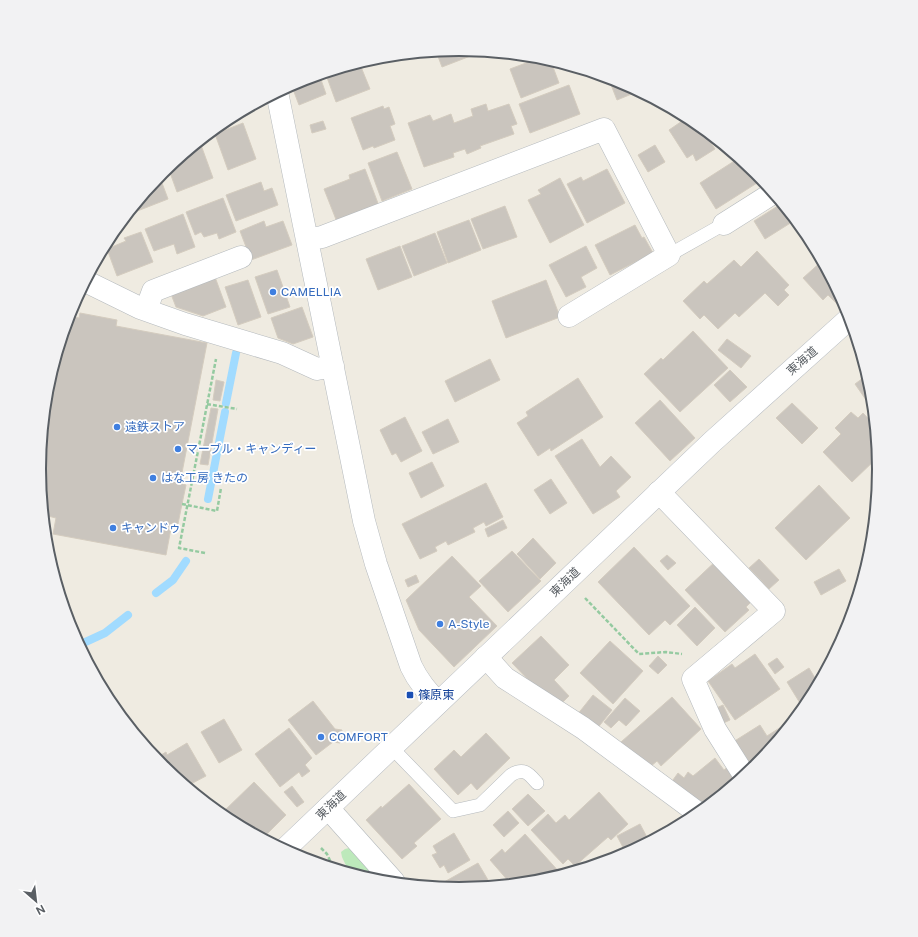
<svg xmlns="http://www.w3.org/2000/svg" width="918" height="937" viewBox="0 0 918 937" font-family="'Public Sans','Noto Sans JP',sans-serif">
<rect width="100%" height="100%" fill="#efebe1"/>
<!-- green -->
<path fill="#bde9bb" d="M 349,848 L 353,850 L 379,881 L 349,872 L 342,857 L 341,852 L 345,849 Z"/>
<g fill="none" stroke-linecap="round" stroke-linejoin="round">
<!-- stream -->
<path stroke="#a1dbff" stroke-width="8" d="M 226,403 L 236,353
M 208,499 L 225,412
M 156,593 L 173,580 L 186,561
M 79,645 L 105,633 L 128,615"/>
</g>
<!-- building -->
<path fill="#cac5be" stroke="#d4ccbf" d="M 459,49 L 470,50 L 473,55 L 442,67 L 436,51 Z
M 542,57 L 550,59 L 559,83 L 521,98 L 510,69 Z
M 359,62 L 370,89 L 336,102 L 325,72 Z
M 319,74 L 326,94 L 299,105 L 291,84 L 298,80 Z
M 608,77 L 620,81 L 639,91 L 617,100 Z
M 569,85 L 580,114 L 530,133 L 519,104 Z
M 486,104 L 488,111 L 509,104 L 517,124 L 511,126 L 514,134 L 480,146 L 481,148 L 467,154 L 465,149 L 453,153 L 454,157 L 424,167 L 408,123 L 430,115 L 433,121 L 451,114 L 454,123 L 473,116 L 471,109 Z
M 383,106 L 384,109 L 389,107 L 395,124 L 390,126 L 395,140 L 374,148 L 373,146 L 363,150 L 351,118 Z
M 688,117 L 699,125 L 715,149 L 696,161 L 693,154 L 687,158 L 669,130 Z
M 323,121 L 326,129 L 312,133 L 310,125 Z
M 243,123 L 256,159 L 228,170 L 215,134 Z
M 704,129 L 721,143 L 715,146 Z
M 201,145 L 213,178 L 177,192 L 168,167 L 188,150 Z
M 655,145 L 665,162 L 648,172 L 638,155 Z
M 397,152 L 412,189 L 382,201 L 368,163 Z
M 739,158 L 743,161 L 757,183 L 716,209 L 700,183 Z
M 365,169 L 379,206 L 337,222 L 324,189 L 350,179 L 349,175 Z
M 607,169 L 625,203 L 587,223 L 567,184 L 581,177 L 583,181 Z
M 159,175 L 168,199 L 127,215 Z
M 560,178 L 584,225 L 550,243 L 528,200 L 541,194 L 538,190 Z
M 261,182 L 264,191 L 272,188 L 278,205 L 236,221 L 226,195 Z
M 223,198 L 236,232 L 219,239 L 217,233 L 204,237 L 201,232 L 195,235 L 186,212 Z
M 781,204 L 792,222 L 765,239 L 754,221 Z
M 505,206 L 517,237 L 483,249 L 471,219 Z
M 183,214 L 195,247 L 177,254 L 174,244 L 154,251 L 145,229 Z
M 469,220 L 481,250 L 448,263 L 437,232 Z
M 264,221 L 266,227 L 283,221 L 292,245 L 251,260 L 240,231 Z
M 635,225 L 642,238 L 644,237 L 653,253 L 610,275 L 595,245 Z
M 141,232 L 153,262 L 117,276 L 107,249 L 126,241 L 124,238 Z
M 435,233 L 447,263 L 414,276 L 402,246 Z
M 400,246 L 412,277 L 378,290 L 366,259 Z
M 586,246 L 597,268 L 581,277 L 586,287 L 566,297 L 549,265 Z
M 757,251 L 789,285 L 784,290 L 789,295 L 778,306 L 765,293 L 739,317 L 735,313 L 718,329 L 704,315 L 700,319 L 683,301 L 704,281 L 707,284 L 734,260 L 741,267 Z
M 822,261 L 843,300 L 838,305 L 828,295 L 823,300 L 803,278 Z
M 277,270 L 290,307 L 268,314 L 255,277 Z
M 215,277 L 226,307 L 203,316 L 176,307 L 171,294 Z
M 248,280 L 261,317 L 238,325 L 225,287 Z
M 546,280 L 560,317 L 506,338 L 492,301 Z
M 75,300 L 77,301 L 74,317 L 79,318 L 80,313 L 117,320 L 116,326 L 207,343 L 180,483 L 186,485 L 182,504 L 178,524 L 172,523 L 166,555 L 53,534 L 56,518 L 44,515 L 39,468 L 47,386 L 71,308 Z
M 302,307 L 313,337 L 293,344 L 278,338 L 271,318 Z
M 693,331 L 728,368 L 680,412 L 644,374 L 661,358 L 663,360 Z
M 727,339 L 751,356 L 741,368 L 718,350 Z
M 490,359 L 500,380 L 455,402 L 445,381 Z
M 730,370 L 747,387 L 730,402 L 714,385 Z
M 867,375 L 871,387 L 873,410 L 855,384 Z
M 578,378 L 603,417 L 551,451 L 550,448 L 538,456 L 517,423 L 528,416 L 526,412 Z
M 216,380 L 224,382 L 220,401 L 213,400 Z
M 660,400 L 695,438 L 670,461 L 635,423 Z
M 792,403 L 818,428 L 802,444 L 776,418 Z
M 211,408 L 218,409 L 208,465 L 200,464 Z
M 851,412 L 858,418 L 863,413 L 875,426 L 878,457 L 852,482 L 823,452 L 841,434 L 835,428 Z
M 405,417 L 422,451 L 401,462 L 396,453 L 392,455 L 380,430 Z
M 448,419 L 459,442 L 433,454 L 422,432 Z
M 582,439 L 600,467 L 611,456 L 631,477 L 616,491 L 620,497 L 593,514 L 555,456 Z
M 432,462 L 444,486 L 421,498 L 409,473 Z
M 551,479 L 567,503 L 550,514 L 534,490 Z
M 486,483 L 503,517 L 486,526 L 484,522 L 473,528 L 475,532 L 448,545 L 446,541 L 435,547 L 437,551 L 420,559 L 402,524 Z
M 819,485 L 850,518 L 806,560 L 775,528 Z
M 503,520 L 507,528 L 488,537 L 485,529 Z
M 533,538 L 556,563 L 540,579 L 517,554 Z
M 634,547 L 690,606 L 670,625 L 665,620 L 649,635 L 598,582 Z
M 512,551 L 541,581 L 508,612 L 479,581 Z
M 667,555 L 676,563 L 668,570 L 660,561 Z
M 452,556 L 481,586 L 469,597 L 497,626 L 454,667 L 419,630 L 406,600 Z
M 718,559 L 755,598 L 746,607 L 749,610 L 725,632 L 685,590 Z
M 759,559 L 779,580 L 769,589 L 749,568 Z
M 839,569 L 846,581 L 821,595 L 814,582 Z
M 416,575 L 419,582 L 408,587 L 405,580 Z
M 695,607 L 715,628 L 697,646 L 677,625 Z
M 541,636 L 569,665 L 554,680 L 569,696 L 560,705 L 540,692 L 512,663 Z
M 610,641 L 643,671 L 613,704 L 580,673 Z
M 755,654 L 780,689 L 735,720 L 708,681 L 732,664 L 735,668 Z
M 658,656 L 667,665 L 658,674 L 649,666 Z
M 777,658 L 784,667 L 775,674 L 768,664 Z
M 809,668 L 818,683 L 808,702 L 803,708 L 787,682 Z
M 593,695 L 612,710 L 596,730 L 577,715 Z
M 672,697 L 701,729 L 661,766 L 657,761 L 650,767 L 639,761 L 621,742 Z
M 625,698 L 640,711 L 626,726 L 619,720 L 611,728 L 604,722 Z
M 313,701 L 335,729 L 342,730 L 340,743 L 333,742 L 316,755 L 288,720 Z
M 723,705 L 730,720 L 719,725 L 712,710 Z
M 795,718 L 756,766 L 751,770 L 733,742 L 760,725 L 767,736 Z
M 224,719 L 242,750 L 219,763 L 201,732 Z
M 289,728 L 312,758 L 305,765 L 310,771 L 302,777 L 299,772 L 280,787 L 255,754 Z
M 486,733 L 510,758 L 477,790 L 471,783 L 458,795 L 434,769 L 454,750 L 461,757 Z
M 187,743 L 206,776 L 187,786 L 162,765 L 156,758 L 166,752 L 167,755 Z
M 715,758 L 724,770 L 729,766 L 739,779 L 705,807 L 701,801 L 698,805 L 670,784 L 678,773 L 684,778 L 688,772 L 693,776 Z
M 254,782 L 286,815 L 263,838 L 221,814 Z
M 409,784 L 441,819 L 414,843 L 417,846 L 402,859 L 366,820 L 381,806 L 382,808 Z
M 292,786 L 304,802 L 297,807 L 284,792 Z
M 599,792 L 628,824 L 611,840 L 608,837 L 575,866 L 568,859 L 563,864 L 531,830 L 548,814 L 556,823 L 565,815 L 569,820 Z
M 528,794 L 545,811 L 528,826 L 512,809 Z
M 508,811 L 519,823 L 504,837 L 493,825 Z
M 640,824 L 649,841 L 626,853 L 617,836 Z
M 454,833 L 470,860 L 448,873 L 444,865 L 440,868 L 432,855 L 437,853 L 433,846 Z
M 525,834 L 561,874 L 541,880 L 510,883 L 490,860 L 502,849 L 505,853 Z
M 478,863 L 491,885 L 459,888 L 437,886 Z"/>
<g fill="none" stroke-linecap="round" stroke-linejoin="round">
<!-- lane casing -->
<g stroke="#b4b9bd" stroke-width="14">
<path id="lane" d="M 669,255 L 724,224
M 392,748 L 453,811 L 480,805 L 511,775 C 524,767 529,774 537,783"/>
</g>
<!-- street casing -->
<g stroke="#b4b9bd" stroke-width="23">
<path id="street" d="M 277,92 L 364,521 L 376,564 L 411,666 C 418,681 427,691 438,703
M 724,224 L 773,193
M 307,240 L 322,237 L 604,129 L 669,255 L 569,316
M 85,281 L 140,308 L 185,324 L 282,353 L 317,369 L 333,366
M 146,310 L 153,291 L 241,257
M 659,492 L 774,611 L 693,679 L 715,729 L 744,775
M 486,657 L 505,678 L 583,728 L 698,813
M 328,808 L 394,882"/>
</g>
<!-- secondary casing -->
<g stroke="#b7bcc2" stroke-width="23">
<path id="secondary" d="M 285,849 L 712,442 L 850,318"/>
</g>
<!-- path -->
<path stroke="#94caa0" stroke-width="2.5" stroke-dasharray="4 2" stroke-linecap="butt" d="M 207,404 L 237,409
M 182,504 L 217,511 L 221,488
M 205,553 L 179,548 L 216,359
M 585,598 L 639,654 L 666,652 L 682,654
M 321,848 L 327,854 L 333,867"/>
<!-- lane -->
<use href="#lane" stroke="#fff" stroke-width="13"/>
<!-- street -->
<use href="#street" stroke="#fff" stroke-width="22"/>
<!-- secondary -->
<use href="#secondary" stroke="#fff" stroke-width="22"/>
</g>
<!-- markers -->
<g fill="#3f7fe0" stroke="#fff" stroke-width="1.5">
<circle cx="273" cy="292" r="4"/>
<circle cx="117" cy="427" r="4"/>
<circle cx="178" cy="449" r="4"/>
<circle cx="153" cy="478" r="4"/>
<circle cx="113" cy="528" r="4"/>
<circle cx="440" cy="624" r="4"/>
<circle cx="321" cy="737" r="4"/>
</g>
<rect fill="#1a4fb4" stroke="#fff" stroke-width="1.5" x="406" y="691" width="8" height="8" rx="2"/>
<g text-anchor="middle" stroke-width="3.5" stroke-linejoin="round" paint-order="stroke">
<!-- shop labels -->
<g font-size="12" fill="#366cbe" stroke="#fff" text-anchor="start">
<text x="281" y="296">CAMELLIA</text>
<text x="125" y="431">遠鉄ストア</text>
<text x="186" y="453">マーブル・キャンディー</text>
<text x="161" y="482">はな工房 きたの</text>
<text x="121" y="532">キャンドゥ</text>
<text x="448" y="628">A-Style</text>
<text x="329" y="741">COMFORT</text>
</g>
<!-- street labels -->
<g font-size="12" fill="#5a5f64" stroke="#fff">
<text transform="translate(802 361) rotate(-41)" y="4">東海道</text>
<text transform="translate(565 582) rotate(-44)" y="4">東海道</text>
<text transform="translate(331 805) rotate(-44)" y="4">東海道</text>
</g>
<!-- transit labels -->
<g font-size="12" fill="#164399" stroke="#fff" text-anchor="start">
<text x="418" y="699">篠原東</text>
</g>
</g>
<!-- crop -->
<path d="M0 0H918V937H0ZM46 469a413 413 0 1 1 826 0a413 413 0 1 1-826 0Z" fill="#f2f2f3" fill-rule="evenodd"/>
<path fill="none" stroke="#5a5f64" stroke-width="2" d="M46 469a413 413 0 1 1 826 0a413 413 0 1 1-826 0Z"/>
<!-- north arrow -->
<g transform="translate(36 901) rotate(152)" stroke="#ffffff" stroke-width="3" paint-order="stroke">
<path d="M0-3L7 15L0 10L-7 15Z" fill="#5a5f64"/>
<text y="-6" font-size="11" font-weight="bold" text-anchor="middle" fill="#5a5f64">N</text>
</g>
</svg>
